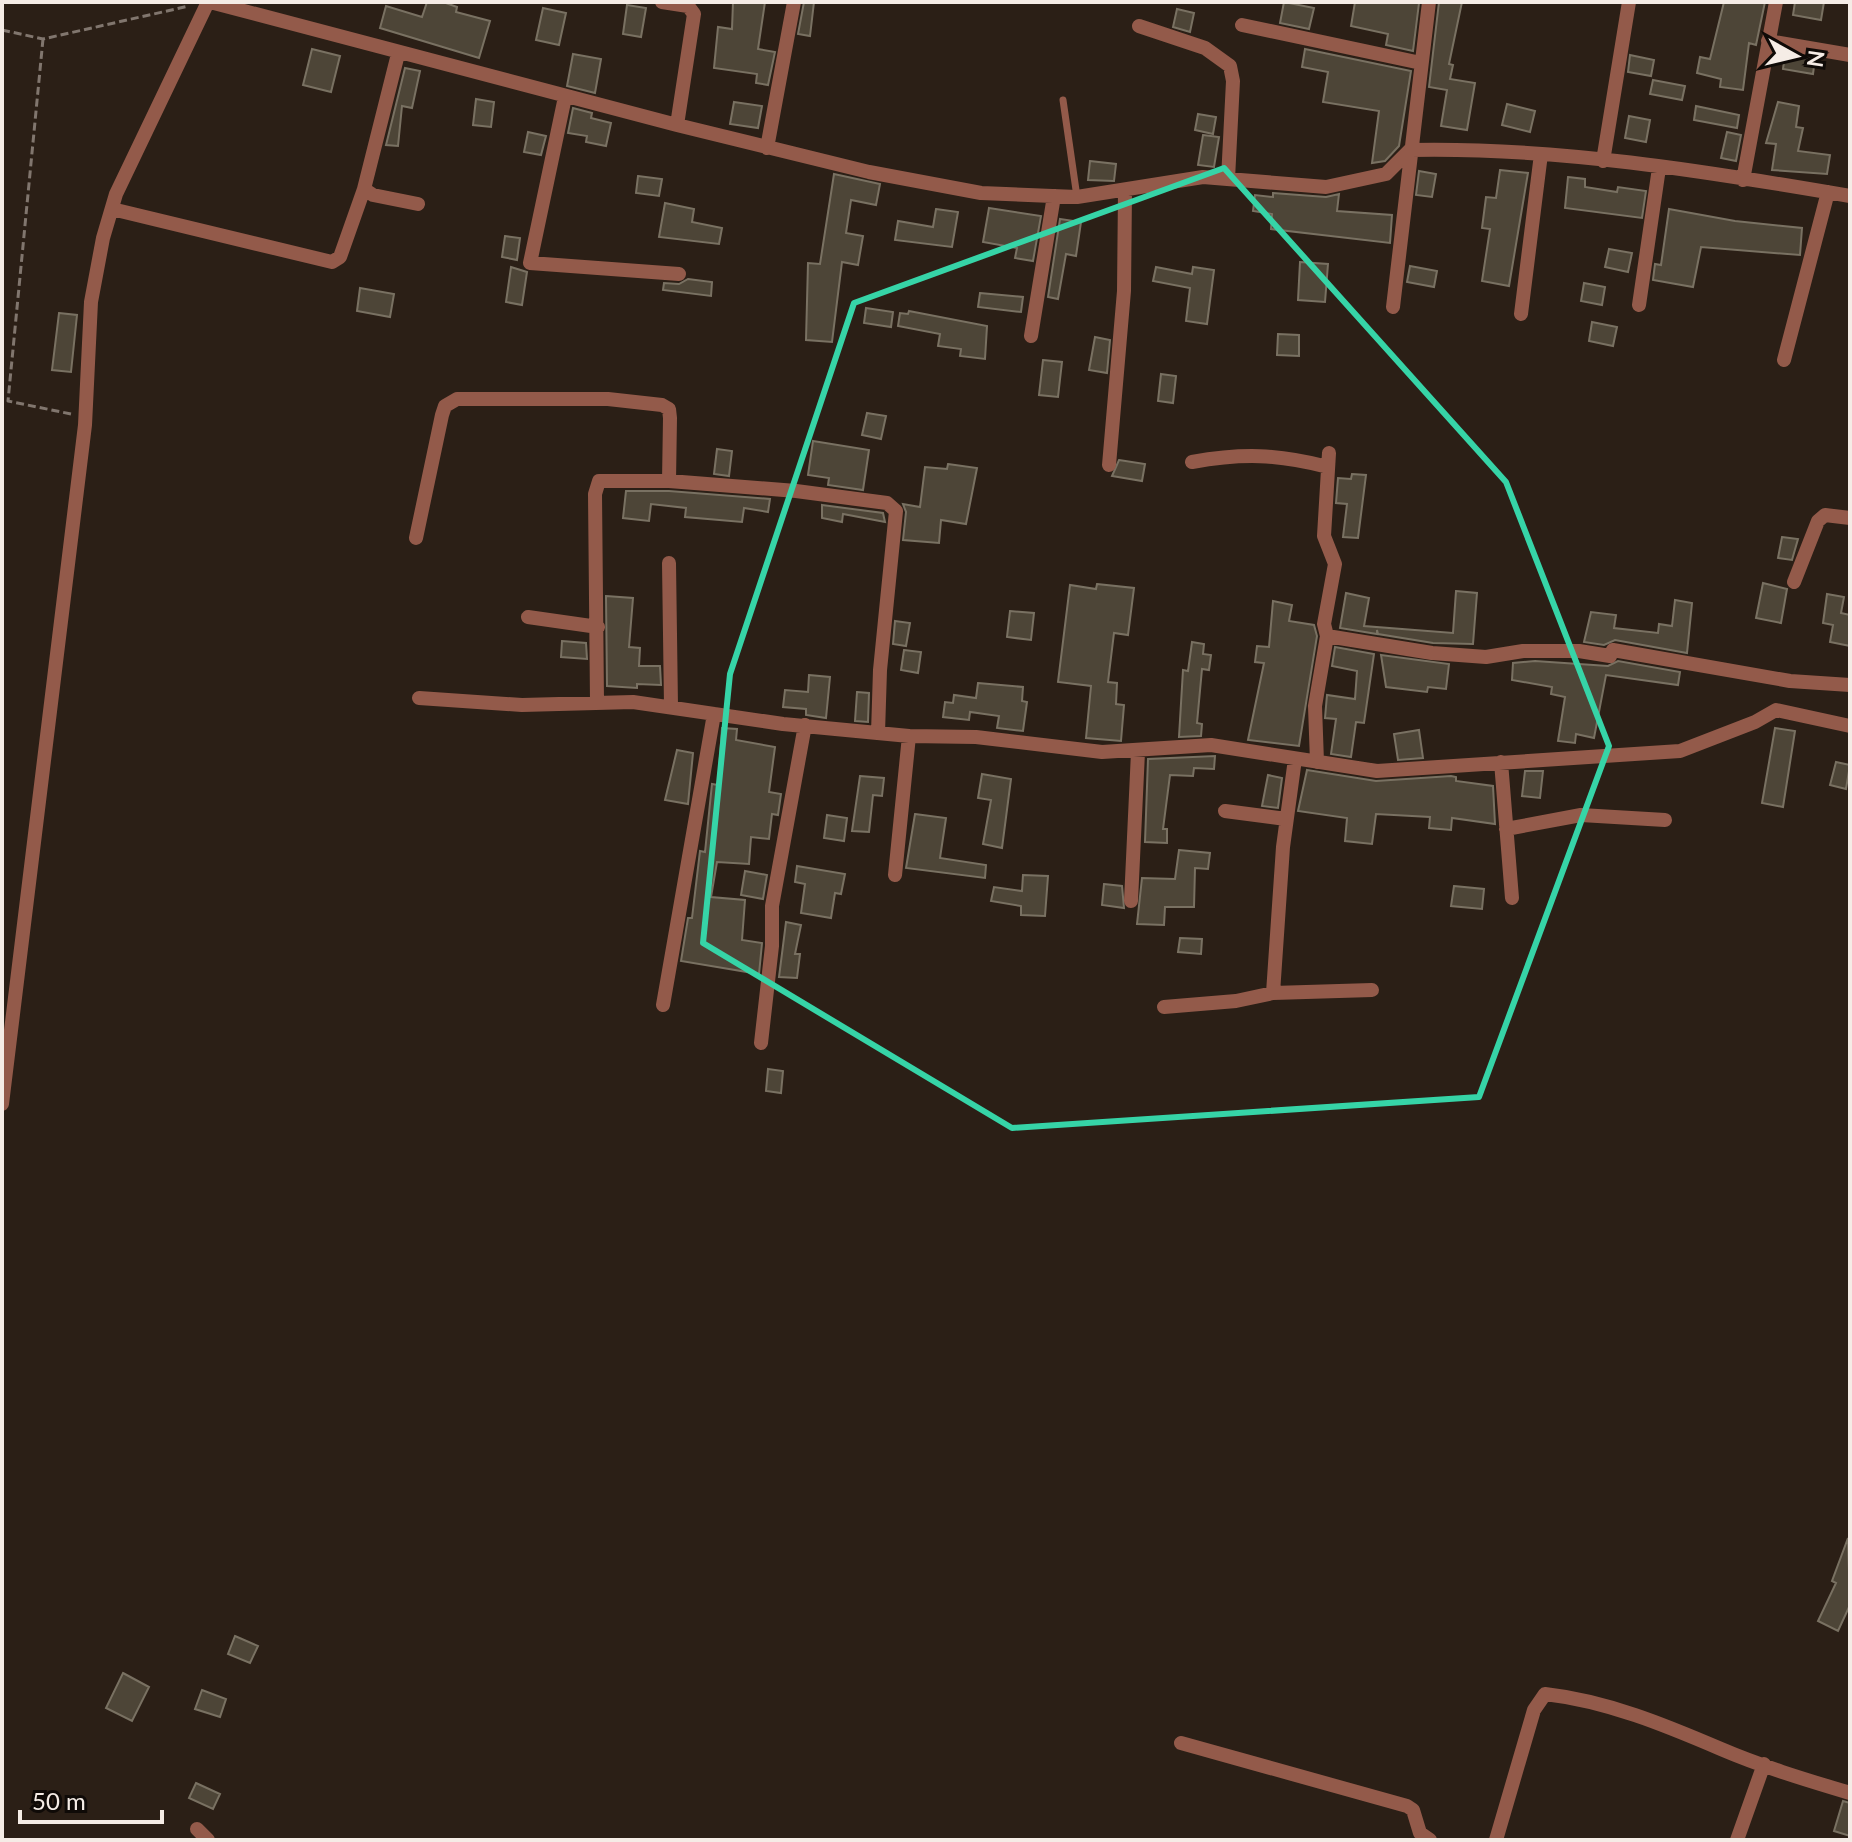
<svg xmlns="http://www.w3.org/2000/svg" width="1852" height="1842" viewBox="0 0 1852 1842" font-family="Lato,sans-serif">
<rect width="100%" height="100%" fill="#2b1f16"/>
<!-- building -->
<path fill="#4d4537" stroke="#797162" stroke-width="2" d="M 427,2 L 443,2 L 457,7 L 456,12 L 490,21 L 479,58 L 380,28 L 386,6 L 422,17 Z
M 733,2 L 765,2 L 758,49 L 775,52 L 768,85 L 756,83 L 757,74 L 714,68 L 718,27 L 732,29 Z
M 804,2 L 814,2 L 810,36 L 798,34 Z
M 1284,2 L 1314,8 L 1309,29 L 1280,23 Z
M 1355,2 L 1419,3 L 1413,51 L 1386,45 L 1388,34 L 1351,26 Z
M 1439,2 L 1462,2 L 1449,64 L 1453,65 L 1450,79 L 1475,83 L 1467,130 L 1441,126 L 1447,90 L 1429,87 Z
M 1724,2 L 1765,2 L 1756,45 L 1749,43 L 1743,90 L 1720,87 L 1721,79 L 1697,73 L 1700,57 L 1710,59 Z
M 1795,2 L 1824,2 L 1821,20 L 1793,15 Z
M 627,5 L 646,8 L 641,37 L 623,34 Z
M 543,8 L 566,13 L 559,45 L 536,40 Z
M 1177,9 L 1194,13 L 1190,32 L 1173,27 Z
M 312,49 L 340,56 L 331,92 L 303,85 Z
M 1305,49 L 1411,71 L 1399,146 L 1385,161 L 1372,163 L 1379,111 L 1323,102 L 1328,72 L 1302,67 Z
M 573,54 L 601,59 L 595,93 L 567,86 Z
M 1785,54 L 1815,59 L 1813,74 L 1783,69 Z
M 1630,55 L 1654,60 L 1651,76 L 1628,72 Z
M 405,68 L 420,71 L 412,108 L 402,106 L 398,146 L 386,145 Z
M 1653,80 L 1685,86 L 1682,100 L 1650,94 Z
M 476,99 L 494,102 L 491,127 L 473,125 Z
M 734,102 L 762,106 L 758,128 L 730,124 Z
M 1778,102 L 1799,106 L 1796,127 L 1803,128 L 1798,151 L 1830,155 L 1827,174 L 1772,170 L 1776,144 L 1766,143 Z
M 1507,104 L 1535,111 L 1530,132 L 1502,125 Z
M 1696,106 L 1739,115 L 1737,128 L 1694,120 Z
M 573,108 L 592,113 L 591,118 L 611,123 L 606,146 L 586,142 L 587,136 L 568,133 Z
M 1198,114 L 1216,117 L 1213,134 L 1195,130 Z
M 1629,116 L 1650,120 L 1646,142 L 1625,138 Z
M 528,132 L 546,136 L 541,155 L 524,152 Z
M 1727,132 L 1741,135 L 1736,161 L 1721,158 Z
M 1203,135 L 1219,137 L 1214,167 L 1198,165 Z
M 1090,161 L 1116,164 L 1114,181 L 1088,180 Z
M 1500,170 L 1528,173 L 1509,286 L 1482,281 L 1490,229 L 1482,228 L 1486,197 L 1496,198 Z
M 1419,171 L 1436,174 L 1432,197 L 1416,195 Z
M 834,174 L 880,184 L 876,205 L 851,200 L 846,233 L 863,236 L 858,265 L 842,262 L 832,342 L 806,340 L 808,263 L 820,264 Z
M 638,176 L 662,179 L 659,196 L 636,193 Z
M 1568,177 L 1585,179 L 1585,187 L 1617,192 L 1618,187 L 1646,191 L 1642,218 L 1565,208 Z
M 1273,193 L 1326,197 L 1339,194 L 1337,211 L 1392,215 L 1390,243 L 1271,229 L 1272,214 L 1253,211 L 1255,195 L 1273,197 Z
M 665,203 L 694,209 L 692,222 L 722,228 L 719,244 L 659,237 Z
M 989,208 L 1041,216 L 1033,261 L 1015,258 L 1017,248 L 983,242 Z
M 936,209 L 958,212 L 952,247 L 895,240 L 898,221 L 933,227 Z
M 1669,209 L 1735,221 L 1802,228 L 1800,255 L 1701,247 L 1693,287 L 1653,280 L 1655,264 L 1661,265 Z
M 1060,219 L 1081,222 L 1076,256 L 1066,254 L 1058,299 L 1048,297 Z
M 505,236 L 520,238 L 517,260 L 502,257 Z
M 1609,249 L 1632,253 L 1628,272 L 1605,267 Z
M 1300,262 L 1328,264 L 1325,302 L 1298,300 Z
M 1410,266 L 1437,271 L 1434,287 L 1407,282 Z
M 511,267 L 527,272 L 522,305 L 506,302 Z
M 1156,267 L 1192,274 L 1193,267 L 1214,270 L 1207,324 L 1186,321 L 1190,288 L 1153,281 Z
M 688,279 L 712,282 L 711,296 L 663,290 L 664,283 L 679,284 Z
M 1584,283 L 1605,287 L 1602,305 L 1581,301 Z
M 360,288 L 394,294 L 390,317 L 357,311 Z
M 980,293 L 1023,297 L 1021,312 L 978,307 Z
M 866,308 L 893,312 L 891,327 L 864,323 Z
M 909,311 L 987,326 L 985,359 L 960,356 L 961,349 L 938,346 L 940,334 L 898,326 L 900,313 L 908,314 Z
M 59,313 L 77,315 L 71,372 L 52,370 Z
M 1592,322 L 1617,327 L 1613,346 L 1589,341 Z
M 1278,334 L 1299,335 L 1299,356 L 1277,355 Z
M 1095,337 L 1110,340 L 1107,373 L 1089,370 Z
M 1043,360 L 1062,362 L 1058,397 L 1039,395 Z
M 1161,374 L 1176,376 L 1173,403 L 1158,401 Z
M 867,413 L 886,416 L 881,439 L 862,435 Z
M 813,441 L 869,450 L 863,490 L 828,485 L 829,478 L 808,475 Z
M 717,449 L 732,451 L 729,476 L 714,474 Z
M 1119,460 L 1145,464 L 1142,481 L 1112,476 Z
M 948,464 L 977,468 L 966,524 L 941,520 L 939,543 L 903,540 L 906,512 L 903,504 L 920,507 L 925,467 L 947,469 Z
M 1352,474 L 1366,475 L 1358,538 L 1343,537 L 1347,504 L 1336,503 L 1338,478 L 1351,479 Z
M 626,491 L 669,491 L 770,499 L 768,512 L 744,508 L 742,522 L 685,517 L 686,508 L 651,504 L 649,521 L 623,518 Z
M 822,505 L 883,513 L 885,522 L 843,514 L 842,522 L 822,518 Z
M 1782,537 L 1798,539 L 1792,560 L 1778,558 Z
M 1763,583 L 1787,589 L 1781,623 L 1756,618 Z
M 1097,584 L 1134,588 L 1128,635 L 1114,633 L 1108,682 L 1117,683 L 1116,704 L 1124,705 L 1121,741 L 1086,738 L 1091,686 L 1058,682 L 1070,585 L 1096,589 Z
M 1456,591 L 1477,593 L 1473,644 L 1433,643 L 1378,634 L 1377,630 L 1377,634 L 1340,628 L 1346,593 L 1369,598 L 1364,626 L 1453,633 Z
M 1827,594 L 1844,597 L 1841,613 L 1850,615 L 1850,646 L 1830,642 L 1833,625 L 1823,623 Z
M 606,596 L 633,598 L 629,647 L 640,648 L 639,666 L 660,666 L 661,685 L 637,684 L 637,688 L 607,686 Z
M 1675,600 L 1692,603 L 1687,653 L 1615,640 L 1604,645 L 1584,642 L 1591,612 L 1616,615 L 1614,628 L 1658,633 L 1659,624 L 1672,626 Z
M 1273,601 L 1292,605 L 1289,621 L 1314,625 L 1317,636 L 1299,746 L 1248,740 L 1264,663 L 1255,662 L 1257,646 L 1269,647 Z
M 1010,611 L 1034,613 L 1031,640 L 1007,637 Z
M 895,621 L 910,623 L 906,646 L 893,644 Z
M 562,641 L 586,643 L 587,659 L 561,657 Z
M 1192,642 L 1204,644 L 1203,654 L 1211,655 L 1209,670 L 1202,669 L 1197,723 L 1202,724 L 1201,736 L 1179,737 L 1183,670 L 1188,671 Z
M 1335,647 L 1374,654 L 1364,723 L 1356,722 L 1351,757 L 1331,754 L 1336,719 L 1325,718 L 1327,695 L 1355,699 L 1357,671 L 1332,666 Z
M 904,650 L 921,652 L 918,673 L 901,670 Z
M 1381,655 L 1449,664 L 1446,689 L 1428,687 L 1427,692 L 1386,687 Z
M 1535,661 L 1608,666 L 1618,661 L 1680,672 L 1678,685 L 1606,675 L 1594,738 L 1576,734 L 1575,743 L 1558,741 L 1565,697 L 1551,694 L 1552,687 L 1512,680 L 1513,663 Z
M 809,675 L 830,677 L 826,718 L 806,715 L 806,709 L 783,707 L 785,690 L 808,692 Z
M 978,683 L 1023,687 L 1022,701 L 1027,702 L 1023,731 L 997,728 L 999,716 L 970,712 L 969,720 L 943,717 L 945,702 L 953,703 L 954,695 L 976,698 Z
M 857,692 L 869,693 L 868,722 L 855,721 Z
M 722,728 L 737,729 L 736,740 L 775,747 L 769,792 L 781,794 L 778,815 L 772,814 L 769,839 L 751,837 L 749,864 L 717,862 L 711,897 L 745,900 L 742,940 L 762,943 L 759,974 L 681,961 L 688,918 L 692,918 L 700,851 L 705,852 L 712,784 L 718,785 Z
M 1775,728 L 1795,731 L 1783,807 L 1762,803 Z
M 1419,730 L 1423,758 L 1398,760 L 1394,734 Z
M 677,750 L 693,753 L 688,804 L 665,800 Z
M 1215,756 L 1214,769 L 1194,768 L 1193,776 L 1170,775 L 1163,829 L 1167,829 L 1167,843 L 1145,842 L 1148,759 Z
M 1836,762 L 1850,765 L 1846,789 L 1830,785 Z
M 1307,770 L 1376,781 L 1451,776 L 1456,777 L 1456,781 L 1493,786 L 1495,824 L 1452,818 L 1451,830 L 1429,828 L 1430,817 L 1376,814 L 1372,844 L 1345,841 L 1347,818 L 1298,811 Z
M 1525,771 L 1543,771 L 1540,798 L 1522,796 Z
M 982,774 L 1011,779 L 1002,848 L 983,844 L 991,800 L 978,798 Z
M 1268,775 L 1282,778 L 1278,808 L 1262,806 Z
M 860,776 L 884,778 L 882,796 L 873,795 L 869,832 L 852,831 Z
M 915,814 L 946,818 L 940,858 L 986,865 L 985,878 L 906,868 Z
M 827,815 L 847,818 L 844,841 L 824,838 Z
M 1179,850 L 1210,853 L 1208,869 L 1195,868 L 1194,907 L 1165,907 L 1164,925 L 1137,924 L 1142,878 L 1175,879 Z
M 797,866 L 845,874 L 841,894 L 835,893 L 831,918 L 801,913 L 805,884 L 795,882 Z
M 745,871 L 767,875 L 763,899 L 741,895 Z
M 1023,875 L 1048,876 L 1045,916 L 1021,915 L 1021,906 L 991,901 L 994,887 L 1022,891 Z
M 1104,884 L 1122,886 L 1124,908 L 1102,905 Z
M 1454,886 L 1484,889 L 1482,909 L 1451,906 Z
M 786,922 L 801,925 L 795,954 L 800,954 L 797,978 L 779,977 Z
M 1180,938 L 1202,939 L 1201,954 L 1178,952 Z
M 768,1069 L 783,1071 L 781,1093 L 766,1091 Z
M 1848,1538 L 1850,1605 L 1838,1631 L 1818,1621 L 1836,1583 L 1832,1581 Z
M 235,1636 L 258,1646 L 250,1663 L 228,1654 Z
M 123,1673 L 149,1687 L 132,1721 L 106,1708 Z
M 202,1690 L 226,1699 L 220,1717 L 195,1709 Z
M 196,1783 L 220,1794 L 213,1809 L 189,1798 Z
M 1843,1801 L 1850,1803 L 1850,1836 L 1834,1831 Z"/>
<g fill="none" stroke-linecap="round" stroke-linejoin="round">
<!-- path -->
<path stroke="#81766e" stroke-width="3" stroke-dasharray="8 4" stroke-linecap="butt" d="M 2,30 L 43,39 L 189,6
M 43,39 L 8,401 L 71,414"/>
<!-- lane -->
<path stroke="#935a4a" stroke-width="7" d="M 1063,100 L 1077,197"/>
<!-- street -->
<path stroke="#935a4a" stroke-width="14" d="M 210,2 L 677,125 L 869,172 L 981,193 L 1077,197 L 1203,177 L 1326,187 L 1386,174 L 1410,150 C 1556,147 1705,171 1850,196
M 662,2 L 688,6 L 694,14 L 677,125
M 1242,25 L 1421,63
M 1139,26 L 1205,48 L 1230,66 L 1233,81 L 1228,179
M 1768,41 L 1850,55
M 398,54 L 364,189 L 373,195 L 418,204
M 565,97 L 530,263 L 679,274
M 767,148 L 794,2
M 1603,161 L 1629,2
M 1743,180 L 1776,2
M 112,209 L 332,262 L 340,257 L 364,189
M 1639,305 L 1659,168
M 1393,307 L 1429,2
M 1521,314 L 1541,154
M 1031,336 L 1054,196
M 1784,360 L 1828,192
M 1329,453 L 1324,536 L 1335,564 L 1324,624 L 1327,636 L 1432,653 L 1486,657 L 1523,651 L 1579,651 L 1610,656 L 1613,650 L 1790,681 L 1850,685
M 1192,462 C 1243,453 1277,454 1328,467
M 1109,465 L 1124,291 L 1125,192
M 416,538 L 442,415 L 445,406 L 457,399 L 608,399 L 662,405 L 669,409 L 670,418 L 669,481
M 669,563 L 671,706
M 1794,582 L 1818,521 L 1825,515 L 1850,518
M 528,617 L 598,627
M 419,698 L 522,705 L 633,702 L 783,724 L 909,736 L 976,737 L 1102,752 L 1211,745 L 1377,771 L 1680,751 L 1755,722 L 1776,710 L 1850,726
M 597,701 L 595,494 L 599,481 L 669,481 L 796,491 L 887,503 L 896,511 L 880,670 L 878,733
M 1317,762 L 1315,706 L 1327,636
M 1501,762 L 1512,898
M 1225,811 L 1286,819
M 1506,829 L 1581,815 L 1665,820
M 895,875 L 909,736
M 1131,901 L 1138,752
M 1273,993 L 1372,990
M 663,1005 L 714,714
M 1164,1007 L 1236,1001 L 1273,993 L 1283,847 L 1295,759
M 761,1043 L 772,946 L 772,906 L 805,725
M 2,1104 L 85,425 L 91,302 L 103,238 L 116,194 L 208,2
M 1181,1743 L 1407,1806 L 1413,1810 L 1420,1833 L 1430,1840
M 197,1829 L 208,1840
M 1496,1840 L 1534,1710 L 1545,1694 C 1607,1701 1665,1725 1721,1749 C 1763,1767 1807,1780 1850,1793
M 1737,1840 L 1764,1764"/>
</g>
<!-- marked area -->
<path fill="none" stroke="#36d4a7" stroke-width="6" stroke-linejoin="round" d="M 1224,168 L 1506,482 L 1609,746 L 1479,1097 L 1012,1128 L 703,943 L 730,674 L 854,303 Z"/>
<!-- border -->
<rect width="1852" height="1842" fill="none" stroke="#f5ece6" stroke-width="8"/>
<!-- north arrow -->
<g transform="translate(1796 56) rotate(98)" stroke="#0f0a07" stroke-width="6" paint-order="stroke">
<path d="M0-6L14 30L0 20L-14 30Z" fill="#f5ece6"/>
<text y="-12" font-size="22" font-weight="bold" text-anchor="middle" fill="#f5ece6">N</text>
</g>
<!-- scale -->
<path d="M20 1810v12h142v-12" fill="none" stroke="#f5ece6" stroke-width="4"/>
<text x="32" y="1810" font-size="24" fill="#f5ece6" stroke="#0f0a07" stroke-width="6" paint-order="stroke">50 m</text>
</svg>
